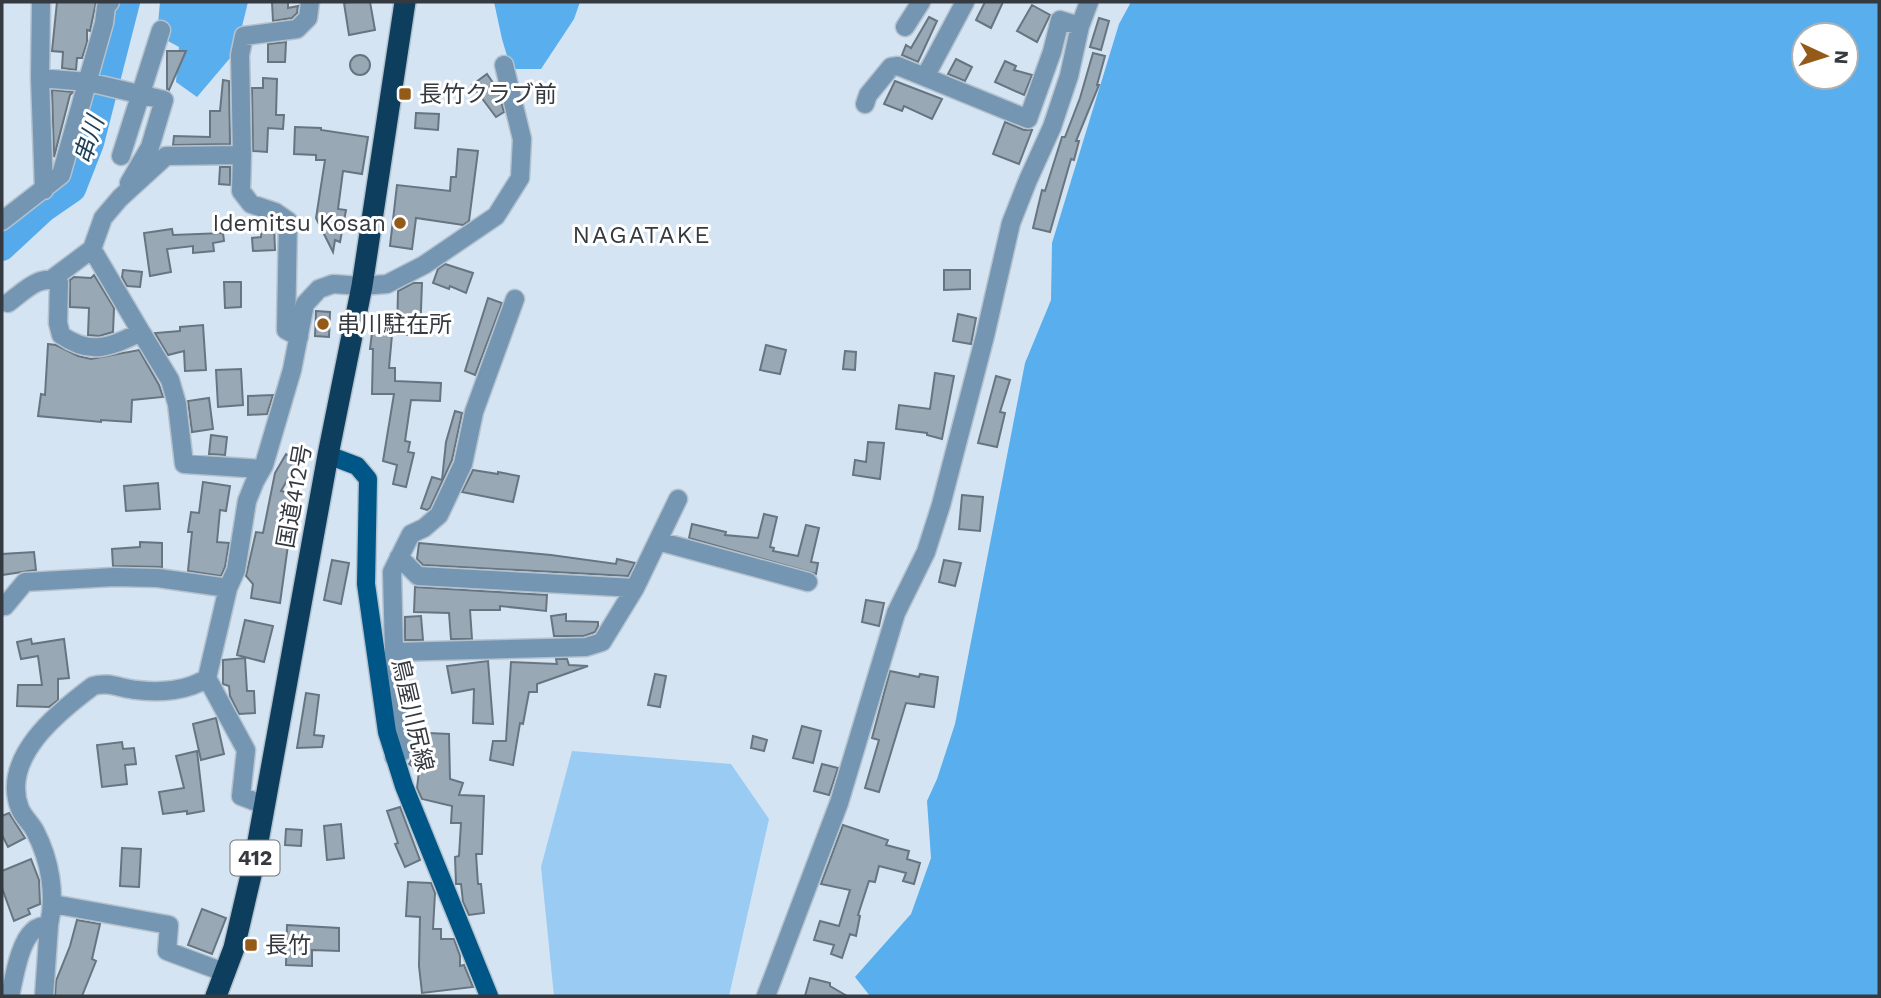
<svg xmlns="http://www.w3.org/2000/svg" width="1881" height="998" viewBox="0 0 1881 998" font-family="'Work Sans','Noto Sans JP',sans-serif">
<rect width="100%" height="100%" fill="#d4e4f2"/>
<!-- green -->
<path fill="#9acbf3" d="M 572,751 L 731,764 L 769,819 L 729,996 L 554,996 L 541,867 Z"/>
<!-- forest -->
<path fill="#59aeee" fill-rule="evenodd" d="M 160,2 L 248,2 L 236,51 L 197,97 L 176,82 L 179,47 L 157,35 Z
M 494,2 L 580,2 L 574,19 L 541,69 L 511,69 L 502,39 Z
M 1131,2 L 1879,2 L 1879,996 L 870,996 L 855,977 L 911,914 L 931,858 L 927,801 L 937,779 L 955,724 L 1025,363 L 1051,300 L 1052,243 L 1119,24 ZM 1804,35 L 1846,35 L 1846,77 L 1804,77 Z"/>
<g fill="none" stroke-linecap="round" stroke-linejoin="round">
<!-- river -->
<path stroke="#54aaea" stroke-width="26" d="M 2,248 L 44,209 L 73,189 L 91,143 L 127,2"/>
</g>
<!-- building -->
<path fill="#99a8b5" stroke="#677581" stroke-width="2" d="M 57,2 L 96,2 L 90,31 L 87,30 L 87,42 L 82,58 L 77,58 L 76,70 L 62,68 L 63,52 L 52,51 Z
M 272,2 L 288,2 L 288,8 L 298,6 L 297,13 L 292,18 L 273,21 Z
M 351,2 L 370,2 L 375,30 L 349,35 L 344,3 Z
M 985,2 L 1003,2 L 991,28 L 976,20 Z
M 1032,5 L 1050,15 L 1037,42 L 1017,31 Z
M 929,17 L 937,21 L 918,62 L 902,55 L 906,45 L 911,48 Z
M 1099,18 L 1109,21 L 1101,50 L 1090,47 Z
M 286,42 L 285,62 L 268,62 L 268,44 Z
M 167,51 L 186,51 L 169,90 L 167,89 Z
M 1093,53 L 1105,56 L 1097,85 L 1099,85 L 1076,141 L 1079,141 L 1074,160 L 1071,159 L 1050,232 L 1033,228 L 1042,190 L 1045,191 L 1062,137 L 1065,137 L 1080,98 Z
M350 65a10 10 0 1 1 20 0a10 10 0 1 1-20 0Z
M 956,59 L 972,67 L 965,81 L 948,74 Z
M 1005,61 L 1016,66 L 1014,70 L 1032,75 L 1024,95 L 995,82 Z
M 487,74 L 498,90 L 504,112 L 496,117 L 472,85 Z
M 263,78 L 277,79 L 276,115 L 284,115 L 283,129 L 268,128 L 267,152 L 253,151 L 252,88 L 263,88 Z
M 223,80 L 229,81 L 230,144 L 173,145 L 174,136 L 210,137 L 210,111 L 220,111 Z
M 895,81 L 942,99 L 932,119 L 904,106 L 902,111 L 884,104 Z
M 52,90 L 73,92 L 70,95 L 54,157 Z
M 416,113 L 439,114 L 438,130 L 415,128 Z
M 1005,122 L 1024,130 L 1032,130 L 1019,164 L 993,154 Z
M 295,127 L 321,128 L 321,130 L 368,137 L 362,174 L 343,171 L 338,209 L 346,210 L 340,242 L 335,240 L 333,252 L 316,218 L 325,160 L 316,160 L 316,155 L 294,154 Z
M 458,149 L 478,151 L 469,221 L 463,225 L 416,218 L 412,249 L 390,246 L 397,185 L 450,191 L 451,177 L 456,177 Z
M 220,167 L 230,167 L 230,185 L 219,184 Z
M 262,220 L 274,225 L 275,250 L 253,251 L 252,238 L 261,237 Z
M 172,229 L 173,235 L 223,233 L 224,241 L 213,243 L 214,251 L 193,253 L 193,246 L 167,249 L 171,272 L 150,276 L 144,233 Z
M 445,264 L 473,273 L 466,293 L 450,286 L 449,289 L 433,283 L 438,269 Z
M 123,270 L 142,272 L 140,287 L 127,286 L 122,277 Z
M 944,270 L 970,270 L 970,289 L 944,290 Z
M 94,275 L 114,308 L 113,332 L 99,336 L 88,335 L 89,308 L 70,307 L 70,280 L 74,277 L 91,278 Z
M 224,282 L 241,282 L 241,307 L 225,308 Z
M 413,283 L 422,283 L 420,335 L 397,335 L 398,291 Z
M 488,298 L 502,303 L 475,375 L 465,371 Z
M 316,311 L 330,312 L 329,337 L 315,336 Z
M 958,314 L 976,318 L 971,344 L 953,341 Z
M 203,325 L 206,370 L 185,371 L 184,351 L 168,355 L 155,333 L 180,331 L 180,327 Z
M 372,333 L 392,335 L 389,368 L 395,368 L 395,381 L 441,383 L 440,401 L 411,400 L 405,441 L 410,442 L 408,452 L 414,453 L 406,487 L 393,484 L 397,465 L 383,461 L 394,394 L 372,394 L 373,349 L 370,349 Z
M 48,344 L 56,345 L 78,356 L 91,359 L 139,350 L 159,385 L 163,397 L 132,400 L 131,422 L 101,420 L 101,422 L 38,416 L 41,394 L 45,395 Z
M 766,345 L 786,350 L 780,374 L 760,370 Z
M 845,351 L 856,352 L 855,370 L 843,369 Z
M 241,369 L 243,405 L 218,407 L 216,370 Z
M 935,373 L 954,376 L 942,439 L 927,435 L 927,433 L 896,429 L 899,405 L 930,409 Z
M 996,376 L 1010,380 L 1000,412 L 1005,413 L 997,447 L 978,443 Z
M 273,395 L 267,414 L 248,415 L 248,396 Z
M 209,398 L 213,429 L 192,432 L 188,401 Z
M 455,411 L 462,413 L 452,460 L 430,508 L 427,510 L 421,508 L 432,477 L 442,480 L 446,442 Z
M 211,435 L 227,437 L 225,455 L 209,454 Z
M 868,442 L 884,443 L 880,479 L 853,475 L 855,460 L 866,462 Z
M 286,454 L 298,461 L 281,491 L 294,494 L 286,538 L 289,538 L 280,603 L 251,598 L 253,584 L 246,576 L 256,532 L 263,533 L 275,473 Z
M 473,470 L 498,474 L 498,472 L 519,476 L 513,502 L 462,492 Z
M 203,482 L 230,486 L 226,511 L 220,510 L 217,542 L 229,543 L 225,567 L 221,576 L 188,571 L 192,532 L 188,532 L 191,512 L 199,513 Z
M 158,483 L 160,509 L 126,511 L 124,486 Z
M 962,495 L 983,497 L 980,531 L 959,529 Z
M 764,514 L 777,517 L 770,547 L 774,548 L 773,551 L 798,556 L 806,525 L 819,528 L 811,562 L 818,563 L 816,574 L 689,538 L 692,524 L 726,532 L 725,535 L 758,538 Z
M 140,542 L 162,543 L 162,567 L 113,566 L 112,549 L 140,547 Z
M 419,543 L 551,555 L 616,564 L 617,559 L 635,563 L 628,576 L 423,565 L 417,559 Z
M 34,552 L 36,570 L 2,575 L 2,554 Z
M 332,560 L 349,563 L 341,604 L 324,600 Z
M 944,560 L 961,563 L 955,586 L 939,582 Z
M 415,587 L 547,595 L 546,611 L 500,606 L 500,610 L 470,610 L 472,639 L 451,639 L 449,613 L 414,612 Z
M 866,600 L 884,603 L 879,626 L 862,622 Z
M 566,614 L 566,621 L 598,622 L 598,626 L 595,632 L 584,636 L 554,636 L 551,616 Z
M 421,616 L 423,640 L 405,640 L 405,617 Z
M 245,620 L 273,626 L 264,662 L 237,655 Z
M 31,639 L 32,644 L 64,639 L 69,678 L 58,679 L 58,700 L 49,707 L 17,706 L 18,685 L 42,685 L 38,656 L 21,659 L 17,642 Z
M 245,658 L 247,691 L 254,691 L 255,713 L 239,714 L 230,696 L 229,686 L 223,684 L 223,660 Z
M 556,659 L 567,659 L 569,665 L 588,666 L 537,684 L 537,692 L 529,692 L 523,724 L 520,723 L 513,765 L 490,760 L 493,741 L 506,741 L 511,662 L 557,664 Z
M 488,661 L 493,724 L 473,723 L 474,689 L 452,693 L 447,666 Z
M 890,671 L 919,677 L 920,674 L 938,677 L 934,707 L 906,703 L 879,792 L 865,788 L 879,740 L 872,738 Z
M 655,674 L 666,676 L 660,707 L 648,705 Z
M 306,693 L 319,695 L 314,735 L 324,736 L 322,747 L 297,748 Z
M 216,718 L 224,754 L 201,760 L 193,724 Z
M 802,726 L 821,731 L 813,763 L 793,758 Z
M 428,733 L 449,734 L 450,779 L 463,783 L 459,795 L 484,796 L 482,854 L 476,854 L 478,884 L 481,884 L 484,913 L 469,915 L 463,902 L 461,884 L 456,884 L 455,857 L 459,856 L 461,823 L 451,823 L 452,806 L 422,799 L 417,788 L 419,771 L 409,764 Z
M 753,736 L 767,740 L 764,751 L 751,748 Z
M 122,742 L 123,749 L 134,748 L 136,764 L 125,765 L 127,784 L 102,787 L 97,745 Z
M 197,751 L 204,811 L 187,814 L 187,811 L 163,814 L 159,792 L 184,788 L 176,756 Z
M 822,764 L 838,768 L 829,795 L 814,791 Z
M 400,807 L 420,860 L 405,867 L 395,844 L 398,843 L 387,811 Z
M 9,813 L 25,838 L 8,847 L 2,835 L 2,816 Z
M 341,824 L 344,858 L 327,860 L 324,826 Z
M 843,825 L 888,840 L 886,845 L 909,851 L 907,859 L 920,863 L 914,884 L 903,881 L 906,873 L 879,866 L 875,882 L 869,881 L 858,915 L 860,916 L 856,936 L 850,934 L 842,958 L 831,954 L 834,945 L 814,940 L 820,921 L 839,926 L 850,890 L 821,884 Z
M 286,829 L 302,830 L 301,846 L 285,845 Z
M 122,848 L 141,849 L 139,887 L 120,886 Z
M 31,859 L 39,880 L 40,904 L 28,909 L 30,914 L 14,921 L 2,888 L 2,871 Z
M 408,882 L 431,883 L 435,893 L 433,929 L 441,929 L 441,939 L 454,939 L 460,956 L 460,966 L 464,965 L 473,987 L 422,993 L 419,966 L 420,917 L 406,916 Z
M 202,909 L 226,918 L 212,954 L 188,945 Z
M 77,920 L 100,924 L 92,959 L 96,961 L 82,996 L 55,996 L 56,981 L 70,946 Z
M 287,925 L 339,928 L 339,951 L 312,950 L 312,966 L 286,965 Z
M 810,978 L 830,983 L 830,986 L 847,996 L 805,996 Z"/>
<g fill="none" stroke-linecap="round" stroke-linejoin="round">
<!-- minor casing -->
<g stroke="#b4c2ce" stroke-width="21">
<path id="minor" d="M 41,2 L 40,78 L 44,190
M 905,27 L 921,2
M 925,77 L 965,2
M 40,78 L 88,82 L 164,100 L 150,147 L 129,183
M 865,104 L 868,95 L 891,67 L 898,66 L 1028,119 L 1052,52 L 1060,20 L 1080,26
M 242,155 L 240,55 L 244,36 L 297,29 L 308,18 L 310,2
M 121,156 L 161,30
M 2,221 L 61,175 L 104,23 L 106,7 L 110,2
M 92,249 L 141,332
M 52,279 L 92,249 L 103,218 L 120,198 L 166,156 L 242,155 L 241,191 L 251,204 L 275,212 L 288,221 L 286,330 L 299,337
M 8,303 C 22,293 41,272 59,283 L 58,323 L 61,335 C 91,356 110,347 141,332 L 170,380 L 177,404 L 184,464 L 262,469
M 658,541 L 808,582
M 399,557 L 418,576 L 635,588
M 2,606 L 5,606 L 25,582 L 114,577 L 158,578 L 228,588
M 394,652 L 392,572 L 411,534 L 424,528 L 439,515 L 463,464 L 474,412 L 515,299
M 207,678 L 246,750 L 241,796 L 264,805
M 394,757 L 403,751 L 405,745 L 399,714 L 394,652 L 586,647 L 602,642 L 635,588 L 678,499
M 53,904 L 169,925 L 167,951 L 226,973
M 49,925 C 56,894 50,860 35,831 C 31,823 24,818 20,809 C 0,758 58,712 93,686 C 108,681 122,689 137,690 C 160,693 188,691 207,678 L 228,588 L 236,570 L 247,501 L 255,481 L 264,465 L 292,370 L 305,304 L 319,289 L 333,284 L 362,286 L 387,284 L 424,265 L 496,216 L 520,178 L 522,139 L 504,65
M 10,996 C 14,979 19,943 33,931 C 37,927 43,926 49,925 L 44,996
M 766,996 L 839,803 L 896,613 L 926,552 L 941,505 L 985,336 L 1011,223 L 1028,180 L 1052,127 L 1069,76 L 1080,26 L 1089,2"/>
</g>
<!-- major casing -->
<g stroke="#b4c2ce" stroke-width="21">
<path id="major" d="M 328,455 L 357,466 L 368,479 L 366,584 L 387,732 L 404,786 L 489,996"/>
</g>
<!-- highway casing -->
<g stroke="#b4c2ce" stroke-width="24">
<path id="highway" d="M 216,996 L 234,948 L 255,858 L 328,455 L 362,286 L 405,2"/>
</g>
<!-- minor -->
<use href="#minor" stroke="#7496b2" stroke-width="18"/>
<!-- major -->
<use href="#major" stroke="#005686" stroke-width="18"/>
<!-- highway -->
<use href="#highway" stroke="#0e3e5e" stroke-width="21"/>
</g>
<!-- markers -->
<g fill="#945a18" stroke="#fff" stroke-width="2.5">
<rect x="398" y="87" width="14" height="14" rx="3.5"/>
<circle cx="400" cy="223" r="7"/>
<circle cx="323" cy="324" r="7"/>
<rect x="244" y="938" width="14" height="14" rx="3.5"/>
</g>
<g text-anchor="middle" stroke-width="6" stroke-linejoin="round" paint-order="stroke">
<!-- shield labels -->
<rect fill="#fff" stroke="#717579" stroke-width="2" x="230.5" y="840.5" width="49" height="35" rx="5"/>
<g font-size="21" font-weight="bold" fill="#343a3f">
<text x="255" y="865">412</text>
</g>
<!-- poi labels -->
<g font-size="23" fill="#343a3f" stroke="#fff" text-anchor="start">
<text x="419" y="102">長竹クラブ前</text>
<text x="386" y="231" text-anchor="end">Idemitsu Kosan</text>
<text x="337" y="332">串川駐在所</text>
<text x="265" y="953">長竹</text>
</g>
<!-- street labels -->
<g font-size="23" fill="#343a3f" stroke="#fff">
<text transform="translate(294 496) rotate(-80)" y="8">国道412号</text>
<text transform="translate(413 715) rotate(77)" y="8">鳥屋川尻線</text>
</g>
<!-- water labels -->
<g font-size="24" font-style="italic" fill="#1c3f5a" stroke="#fff">
<text transform="translate(89 140) rotate(-72)" y="8">串川</text>
</g>
<!-- neighbourhood labels -->
<g font-size="24" letter-spacing="2" fill="#343a3f" stroke="#fff">
<text x="642" y="243">NAGATAKE</text>
</g>
</g>
<!-- border -->
<rect width="1881" height="998" fill="none" stroke="#343a3f" stroke-width="7"/>
<!-- north arrow -->
<g transform="translate(1825 56) rotate(94)"><circle r="33" fill="#ffffff" stroke="#aeb0b2" stroke-width="2"/>
<path d="M0-5L12 26L0 18L-12 26Z" fill="#945a18"/>
<text y="-10" font-size="19" font-weight="bold" text-anchor="middle" fill="#343a3f">N</text>
</g>
</svg>
